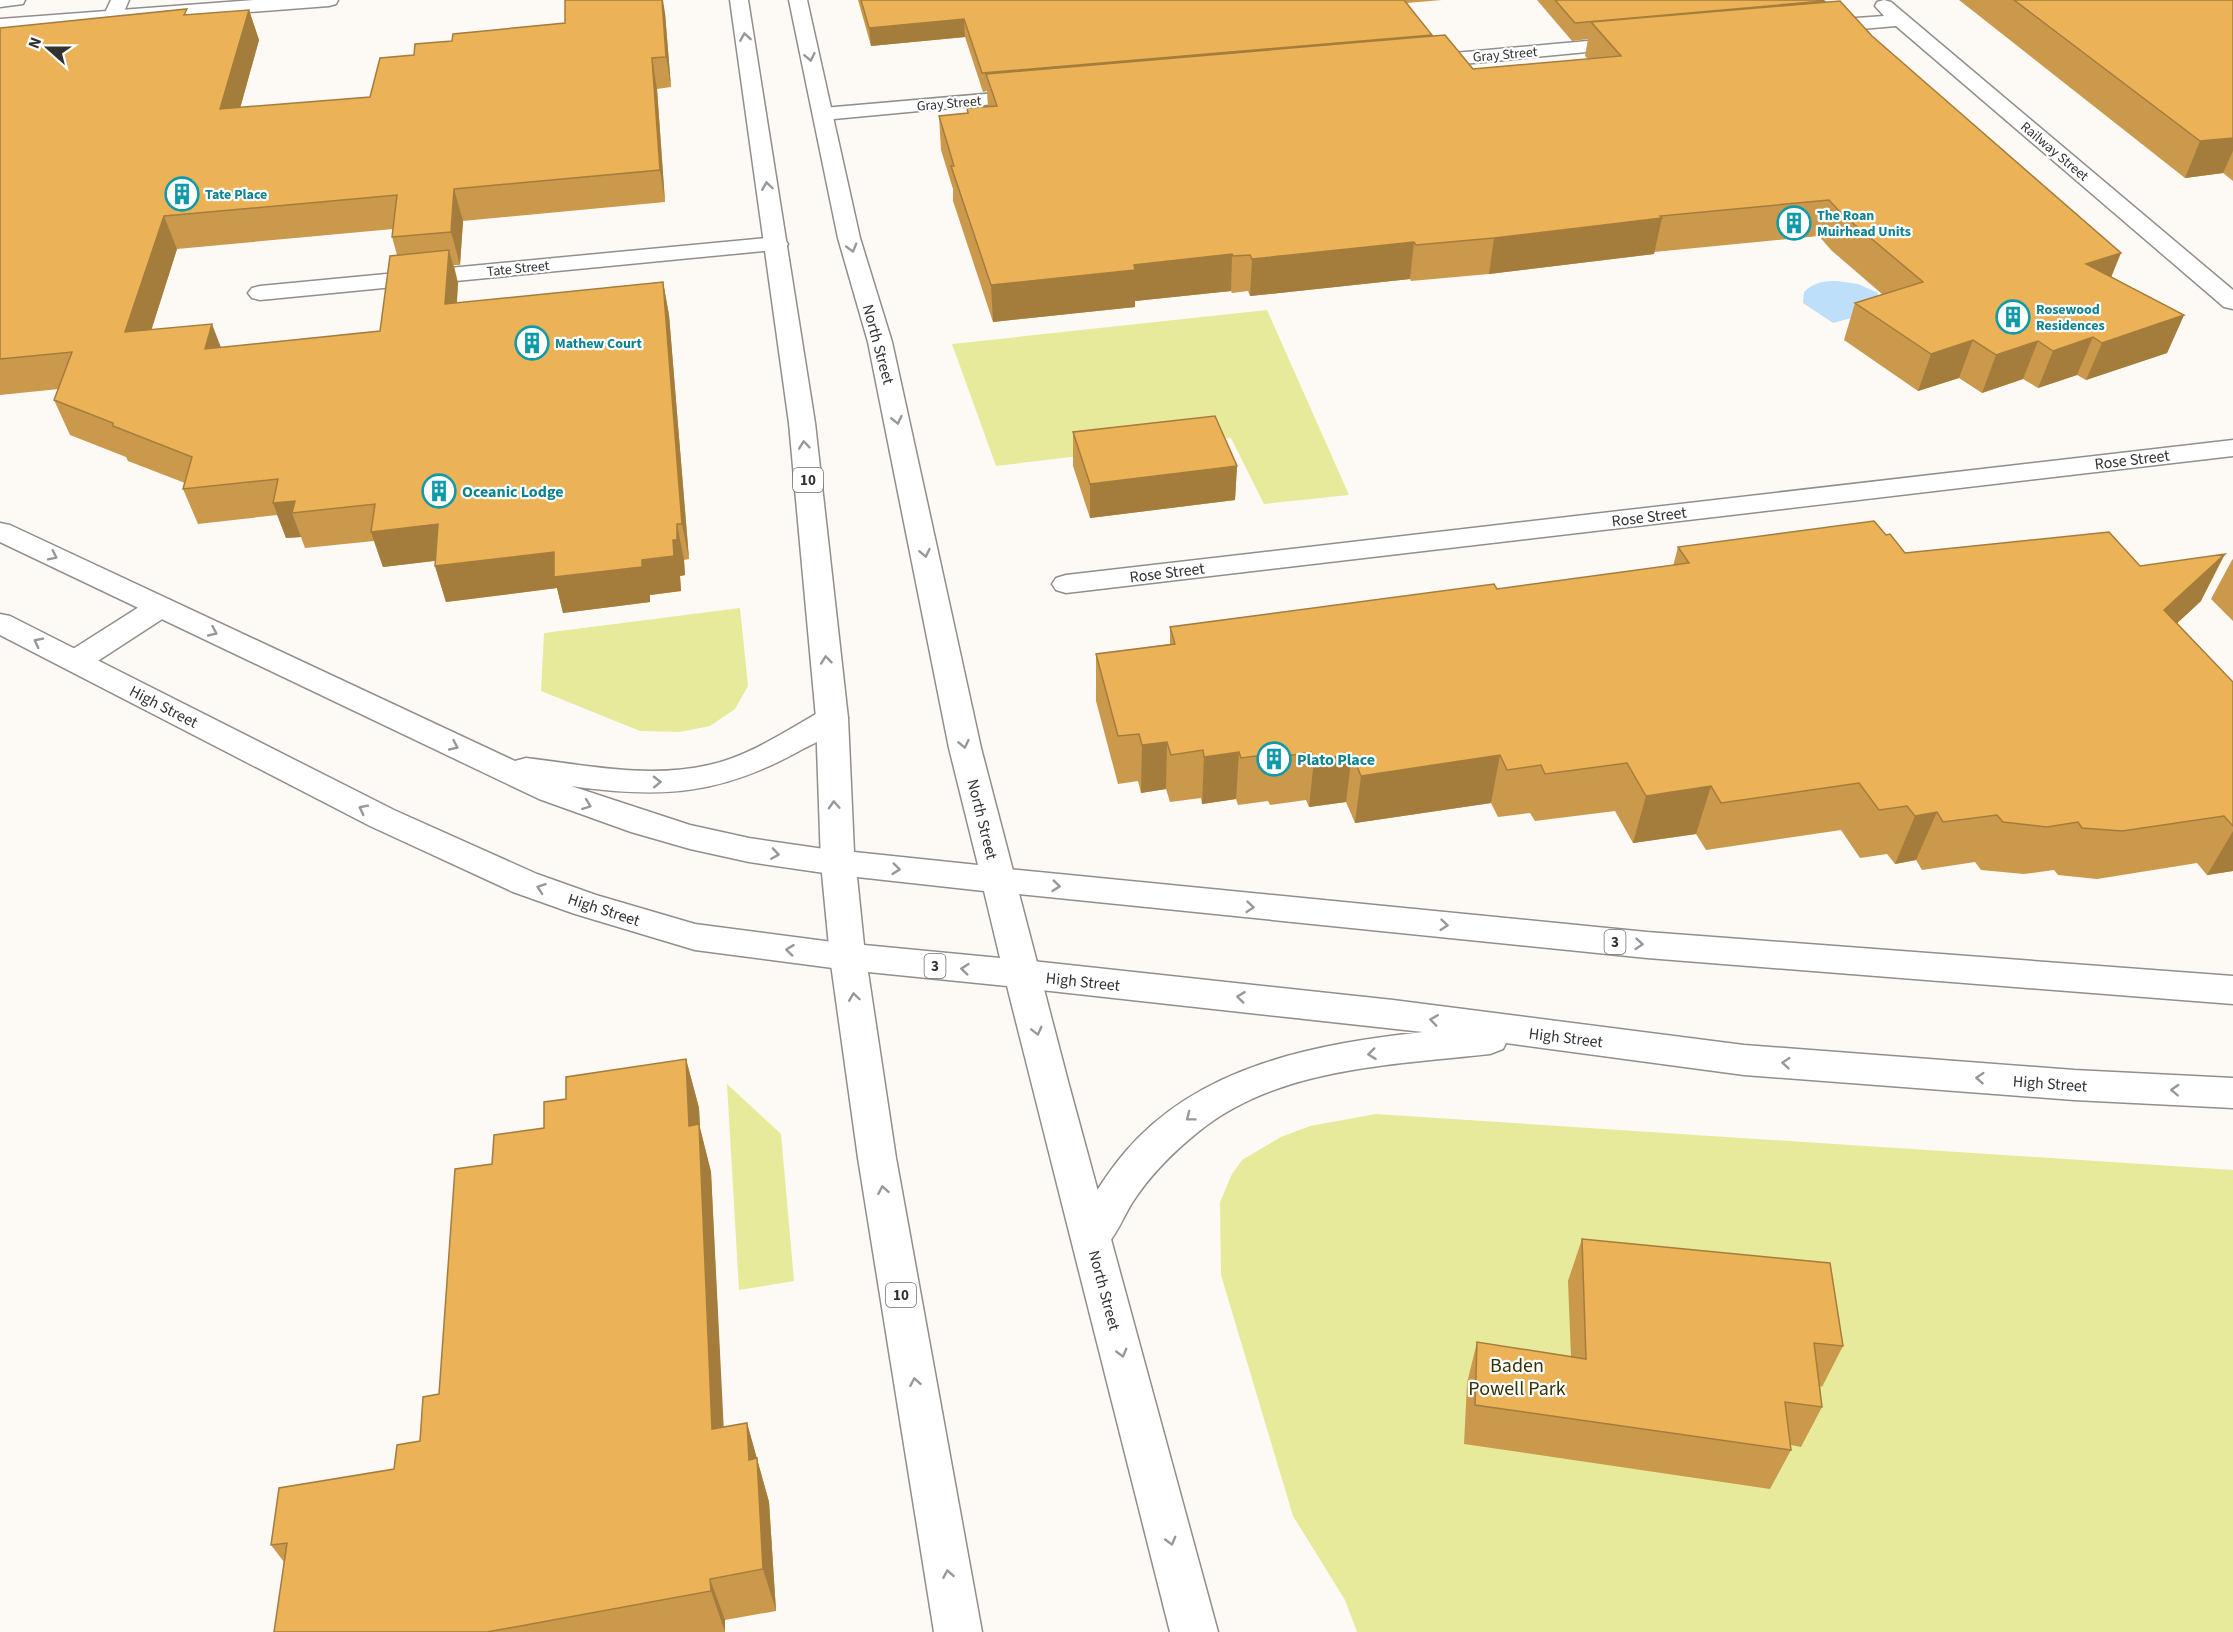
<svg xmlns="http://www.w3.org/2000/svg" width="2233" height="1632" viewBox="0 0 2233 1632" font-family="'Source Sans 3',sans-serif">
<rect width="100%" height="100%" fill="#fdfaf6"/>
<!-- green -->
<path fill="#e7ea9b" d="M 1267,310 L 1349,495 L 1264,504 L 1231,438 L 996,466 L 952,344 Z
M 740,608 L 748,686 L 735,709 L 710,726 L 680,732 L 640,731 L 541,691 L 544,633 Z
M 727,1084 L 781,1134 L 794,1281 L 739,1290 Z
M 1376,1114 L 2233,1170 L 2233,1632 L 1357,1632 L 1345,1600 L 1293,1516 L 1221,1275 L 1220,1202 L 1232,1174 L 1242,1160 L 1281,1137 L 1310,1126 Z"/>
<!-- water -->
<path fill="#bddff9" d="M 1837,281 L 1858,284 L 1878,293 L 1878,299 L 1892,307 L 1833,323 L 1803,303 L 1804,292 C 1814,282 1824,281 1837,281 Z"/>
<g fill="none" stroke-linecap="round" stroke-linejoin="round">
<!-- minor casing -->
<g stroke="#918e8b" stroke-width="3">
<path id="minor" d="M 111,0 L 129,0 L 120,21 L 106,21 L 103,17 Z
M 1884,0 L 1891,2 L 2233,290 L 2233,309 L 2224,307 L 1896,26 L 1815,33 L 1808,31 L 1805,27 L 1808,23 L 1815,21 L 1884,16 L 1875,6 L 1877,2 Z
M 1632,37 L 1639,39 L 1642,43 L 1639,47 L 1421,68 L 1414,66 L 1411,62 L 1414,58 L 1421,56 Z
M 1031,90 L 1038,92 L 1041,96 L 1038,100 L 823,120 L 816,118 L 813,114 L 816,110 L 823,108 Z
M 776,237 L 784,239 L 788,244 L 784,249 L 260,300 L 252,298 L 248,293 L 252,288 L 260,286 Z
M 2233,440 L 2233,456 L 1066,593 L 1056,590 L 1052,584 L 1056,578 L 1066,575 Z
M 160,598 L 170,600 L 175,607 L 170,614 L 87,668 L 76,671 L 65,668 L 61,661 L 65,654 L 150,600 Z"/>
</g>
<!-- major casing -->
<g stroke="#918e8b" stroke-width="3">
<path id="major" d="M 0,0 L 25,0 L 23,4 L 0,7 Z
M 254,0 L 338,0 L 336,4 L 329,6 L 0,31 L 0,19 Z
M 0,523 L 10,525 L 515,761 L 526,758 C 586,765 649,779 709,765 C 749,756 786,731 821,711 L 832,708 L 843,711 L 848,718 C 839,733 818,741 803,749 C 721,795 662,799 571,786 L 690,825 L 749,838 L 838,851 L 850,854 L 855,863 L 850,872 L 838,875 L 749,862 L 690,849 L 631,832 L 539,799 L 0,542 Z
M 0,614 L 10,616 L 394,810 L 537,874 L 596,895 L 695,924 L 848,944 L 861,947 L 866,957 L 861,967 L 848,970 L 695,950 L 575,914 L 513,892 L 370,826 L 0,635 Z
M 998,868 L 1647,932 L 2233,976 L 2233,1004 L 1647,958 L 998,892 L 986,889 L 981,880 L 986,871 Z
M 1023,960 L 1393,1000 L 1744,1045 L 2074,1070 L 2233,1078 L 2233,1108 L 2074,1100 L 1744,1075 L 1506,1043 L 1503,1049 L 1490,1054 C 1392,1065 1278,1067 1198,1132 C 1172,1153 1150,1175 1132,1203 C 1124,1216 1117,1234 1106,1246 C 1098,1255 1087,1251 1077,1247 L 1071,1235 L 1077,1223 C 1092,1198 1107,1173 1126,1151 C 1200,1065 1316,1044 1423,1032 L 1023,988 L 1010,984 L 1005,974 L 1010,964 Z"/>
</g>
<!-- highway casing -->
<g stroke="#918e8b" stroke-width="3">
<path id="highway" d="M 730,0 L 748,0 L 815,423 L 848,718 L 854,852 L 978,865 L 949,748 L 868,342 L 838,238 L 789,0 L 807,0 L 860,238 L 892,342 L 981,748 L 1069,1085 L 1218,1632 L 1170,1632 L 1007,986 L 868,972 L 896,1158 L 982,1632 L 934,1632 L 858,1158 L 830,957 L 821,863 L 816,718 L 789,423 ZM 857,877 L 984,891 L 1000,958 L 864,945 Z"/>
</g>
<!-- minor -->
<use href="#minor" fill="#fff" fill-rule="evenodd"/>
<!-- major -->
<use href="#major" fill="#fff" fill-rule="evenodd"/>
<!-- highway -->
<use href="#highway" fill="#fff" fill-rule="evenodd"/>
</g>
<!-- wall -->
<path fill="#ca994b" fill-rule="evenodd" d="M 858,0 L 1442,0 L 1406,3 L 1432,36 L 1473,69 L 1588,59 L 1585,56 L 1588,39 L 1572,41 L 1537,0 L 1822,0 L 1823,2 L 1872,36 L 2111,277 L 2184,315 L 2167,353 L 2086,380 L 2077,375 L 2038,388 L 2023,379 L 1982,393 L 1959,378 L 1918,391 L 1844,340 L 1855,303 L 1882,294 L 1831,250 L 1819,236 L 1654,252 L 1654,254 L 1489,274 L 1411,281 L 1410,279 L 1250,296 L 1248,291 L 1232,293 L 1231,291 L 1135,301 L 1135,307 L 993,322 L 953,201 L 953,189 L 941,150 L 939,116 L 967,113 L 967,108 L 988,107 L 987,91 L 983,92 L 965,37 L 871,46 Z
M 1959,0 L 2233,0 L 2233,181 L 2223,173 L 2185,178 Z
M 249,10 L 259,40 L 240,108 L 370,97 L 414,55 L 452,41 L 665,13 L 671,87 L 657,89 L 665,202 L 463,221 L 460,265 L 454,265 L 458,283 L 457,303 L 663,282 L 669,315 L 689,559 L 684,560 L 685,575 L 680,576 L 681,591 L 650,595 L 650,602 L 563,613 L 557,588 L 446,602 L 435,566 L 435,561 L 383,567 L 374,541 L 305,548 L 301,537 L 286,538 L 277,515 L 198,524 L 183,489 L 185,483 L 128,461 L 126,457 L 70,435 L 54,400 L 59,389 L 0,395 L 0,28 ZM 393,229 L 392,237 L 397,255 L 380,331 L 221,348 L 151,330 L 177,249 Z
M 1073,432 L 1237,466 L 1235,500 L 1090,518 L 1073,466 Z
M 1886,535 L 1905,553 L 2140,566 L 2201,601 L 2177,623 L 2233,682 L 2233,871 L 2207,875 L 2197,863 L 2097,879 L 2058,875 L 2054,870 L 2024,874 L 1981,870 L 1975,862 L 1922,870 L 1916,860 L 1895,864 L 1887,854 L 1860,858 L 1841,830 L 1706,850 L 1696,834 L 1633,843 L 1615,811 L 1535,821 L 1530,813 L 1498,817 L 1491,803 L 1355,823 L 1346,802 L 1309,807 L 1306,800 L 1270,805 L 1268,801 L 1238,805 L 1236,799 L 1202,804 L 1201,798 L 1170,802 L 1166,789 L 1141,793 L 1138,781 L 1118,784 L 1096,701 L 1096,654 L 1170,644 L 1170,627 L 1497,589 L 1673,566 L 1678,547 Z
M 2233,559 L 2233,621 L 2211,599 L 2232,560 Z
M 686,1059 L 699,1108 L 700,1128 L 711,1172 L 723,1427 L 747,1423 L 769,1502 L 776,1611 L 725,1620 L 725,1632 L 274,1632 L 284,1562 L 271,1545 L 394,1469 L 420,1441 L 439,1394 L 492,1164 L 544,1128 L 566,1099 Z
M 1582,1239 L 1843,1346 L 1822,1387 L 1820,1386 L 1822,1407 L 1801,1447 L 1791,1445 L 1791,1450 L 1770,1489 L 1464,1444 L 1467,1383 L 1477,1342 L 1571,1357 L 1568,1281 Z"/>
<!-- shaded-wall -->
<path fill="#a47d3d" d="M 662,0 L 663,0 L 665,13 L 671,87 L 666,57 Z
M 249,10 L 259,40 L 231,141 L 220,109 Z
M 964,19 L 965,37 L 871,46 L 869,28 Z
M 652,58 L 657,89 L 665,202 L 660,170 Z
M 2233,138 L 2233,151 L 2223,173 L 2185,178 L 2200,141 Z
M 454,189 L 463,221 L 460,265 L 451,232 Z
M 164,216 L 177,249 L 140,366 L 125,332 Z
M 1662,218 L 1654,254 L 1489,274 L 1494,238 Z
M 1414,242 L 1410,279 L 1250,296 L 1252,259 Z
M 449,250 L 458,283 L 454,338 L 445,304 Z
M 2121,253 L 2106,290 L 2086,264 Z
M 1232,254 L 1231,291 L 1135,301 L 1135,307 L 993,322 L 991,285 L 1134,265 Z
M 663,282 L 669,315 L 689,559 L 682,524 Z
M 2184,315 L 2167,353 L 2086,380 L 2102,343 Z
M 212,324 L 225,358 L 205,349 Z
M 2093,337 L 2077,375 L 2038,388 L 2053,351 Z
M 1973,340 L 1959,378 L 1918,391 L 1931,354 Z
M 2038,341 L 2023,379 L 1982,393 L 1996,355 Z
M 1237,466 L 1235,500 L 1090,518 L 1090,484 Z
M 295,501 L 292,513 L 301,537 L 286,538 L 273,503 Z
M 438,524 L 449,559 L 383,567 L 371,532 Z
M 677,524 L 684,560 L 685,575 L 680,576 L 681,591 L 650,595 L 650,602 L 563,613 L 557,588 L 446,602 L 435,566 L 554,552 L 642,560 L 673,540 Z
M 2225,554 L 2201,601 L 2141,657 L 2164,610 Z
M 1167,742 L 1166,789 L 1141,793 L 1142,745 Z
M 1239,752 L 1236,799 L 1202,804 L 1204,757 Z
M 1352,754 L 1346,802 L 1309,807 L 1314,760 Z
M 1500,755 L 1491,803 L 1355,823 L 1361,776 Z
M 1711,786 L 1696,834 L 1633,843 L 1646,796 Z
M 1937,812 L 1916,860 L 1895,864 L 1915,816 Z
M 2233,831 L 2233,871 L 2207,875 Z
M 686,1059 L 699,1108 L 700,1128 L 711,1172 L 726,1473 L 712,1429 L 689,1126 Z
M 747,1423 L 769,1502 L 776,1611 L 763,1569 L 749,1460 Z
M 710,1579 L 725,1620 L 725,1632 L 711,1591 Z"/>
<!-- building -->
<path fill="#ebb257" stroke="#a47d3d" stroke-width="1.5" d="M 565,0 L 662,0 L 666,57 L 652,58 L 660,170 L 454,189 L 451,232 L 392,237 L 397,195 L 164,216 L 125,332 L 212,324 L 205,349 L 380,331 L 390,256 L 449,250 L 445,304 L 663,282 L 682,524 L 677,524 L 677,540 L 673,540 L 674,556 L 642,560 L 642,567 L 554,577 L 554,552 L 435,566 L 438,524 L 371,532 L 375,504 L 292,513 L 295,501 L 273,503 L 278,479 L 183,489 L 192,457 L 113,426 L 113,423 L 54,400 L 72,352 L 0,359 L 0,28 L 187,9 L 184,15 L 249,10 L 220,109 L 370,97 L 380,58 L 414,55 L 415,44 L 452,41 L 453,34 L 565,23 Z
M 861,0 L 1404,0 L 1432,35 L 982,73 L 964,19 L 869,28 Z
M 1555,0 L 1822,0 L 1824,1 L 1575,23 Z
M 2014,0 L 2233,0 L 2233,138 L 2200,141 Z
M 1840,1 L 1872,36 L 2121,253 L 2086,264 L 2184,315 L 2102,343 L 2093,337 L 2053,351 L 2038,341 L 1996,355 L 1973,340 L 1931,354 L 1855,303 L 1923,282 L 1842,214 L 1829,200 L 1660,216 L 1662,218 L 1494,238 L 1416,245 L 1414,242 L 1252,259 L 1250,255 L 1233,256 L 1232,254 L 1134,265 L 1135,270 L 991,285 L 951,166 L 954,166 L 939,116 L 968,113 L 967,108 L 997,106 L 986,74 L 1445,35 L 1473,69 L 1621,56 L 1591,22 Z
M 1215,416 L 1237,466 L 1090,484 L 1073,432 Z
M 1874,521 L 1886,535 L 1890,534 L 1905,553 L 2109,532 L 2140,566 L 2225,554 L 2164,610 L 2233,682 L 2233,826 L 2224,816 L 2122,831 L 2082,828 L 2078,822 L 2047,827 L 2003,822 L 1997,815 L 1943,822 L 1937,812 L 1915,816 L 1907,806 L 1879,810 L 1859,783 L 1721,803 L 1711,786 L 1646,796 L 1627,763 L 1545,774 L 1541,765 L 1507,770 L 1500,755 L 1361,776 L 1352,754 L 1314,760 L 1311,752 L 1274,758 L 1272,754 L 1241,758 L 1239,752 L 1204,757 L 1203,750 L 1171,755 L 1167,742 L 1142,745 L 1139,734 L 1118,736 L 1096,654 L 1175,644 L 1170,627 L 1494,584 L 1497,589 L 1689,563 L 1678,547 Z
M 686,1059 L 689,1126 L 699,1124 L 712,1429 L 747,1423 L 749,1460 L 757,1458 L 763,1569 L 710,1579 L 711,1591 L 487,1632 L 274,1632 L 287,1543 L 271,1545 L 279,1488 L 394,1469 L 397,1445 L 420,1441 L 423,1397 L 439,1394 L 455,1169 L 492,1164 L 494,1135 L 544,1128 L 544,1102 L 566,1099 L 566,1077 Z
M 1582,1239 L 1830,1263 L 1843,1346 L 1814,1343 L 1822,1407 L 1785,1402 L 1791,1450 L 1475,1405 L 1477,1342 L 1586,1359 Z"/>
<!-- one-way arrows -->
<defs><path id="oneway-chevron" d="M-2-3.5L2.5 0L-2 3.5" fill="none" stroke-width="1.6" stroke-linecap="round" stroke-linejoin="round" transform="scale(1.5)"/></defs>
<g stroke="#999898">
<use href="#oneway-chevron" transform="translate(745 37) rotate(-99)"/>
<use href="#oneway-chevron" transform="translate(810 57) rotate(78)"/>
<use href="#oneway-chevron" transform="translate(767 186) rotate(-98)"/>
<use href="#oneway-chevron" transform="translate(852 248) rotate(74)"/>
<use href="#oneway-chevron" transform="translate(897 420) rotate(77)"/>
<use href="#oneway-chevron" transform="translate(804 445) rotate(-96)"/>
<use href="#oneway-chevron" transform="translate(925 553) rotate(78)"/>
<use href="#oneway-chevron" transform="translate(53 556) rotate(26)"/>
<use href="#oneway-chevron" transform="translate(213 632) rotate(25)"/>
<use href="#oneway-chevron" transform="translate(38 642) rotate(-153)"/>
<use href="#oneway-chevron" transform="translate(826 660) rotate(-96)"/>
<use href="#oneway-chevron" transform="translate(964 744) rotate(78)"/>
<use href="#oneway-chevron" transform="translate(454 746) rotate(25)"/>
<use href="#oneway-chevron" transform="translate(657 782) rotate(-1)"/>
<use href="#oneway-chevron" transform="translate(587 805) rotate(21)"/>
<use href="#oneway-chevron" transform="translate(834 805) rotate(-93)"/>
<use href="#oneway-chevron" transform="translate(363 809) rotate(-153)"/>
<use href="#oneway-chevron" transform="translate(775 854) rotate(9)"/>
<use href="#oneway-chevron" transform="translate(896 869) rotate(6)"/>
<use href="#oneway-chevron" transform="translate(1056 886) rotate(6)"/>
<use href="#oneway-chevron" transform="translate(541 888) rotate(-161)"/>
<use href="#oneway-chevron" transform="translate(1250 907) rotate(5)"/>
<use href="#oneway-chevron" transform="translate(1444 925) rotate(5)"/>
<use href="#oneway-chevron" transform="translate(1639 944) rotate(5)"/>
<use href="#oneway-chevron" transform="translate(790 950) rotate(-173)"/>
<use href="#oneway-chevron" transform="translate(965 969) rotate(-174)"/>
<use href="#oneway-chevron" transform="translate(854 997) rotate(-98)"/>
<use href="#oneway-chevron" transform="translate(1241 997) rotate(-173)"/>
<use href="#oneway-chevron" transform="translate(1434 1020) rotate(-172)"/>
<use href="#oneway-chevron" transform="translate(1037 1031) rotate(76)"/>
<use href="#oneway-chevron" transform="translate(1372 1054) rotate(173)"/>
<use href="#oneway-chevron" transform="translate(1786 1063) rotate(-175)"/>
<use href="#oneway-chevron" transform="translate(1980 1078) rotate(-176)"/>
<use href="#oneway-chevron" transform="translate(2175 1090) rotate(-177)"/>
<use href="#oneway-chevron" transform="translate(1190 1117) rotate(143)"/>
<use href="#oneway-chevron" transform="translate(883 1190) rotate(-100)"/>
<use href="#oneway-chevron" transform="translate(1122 1353) rotate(75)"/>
<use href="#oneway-chevron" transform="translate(915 1382) rotate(-100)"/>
<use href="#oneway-chevron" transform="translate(1171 1541) rotate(75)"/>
<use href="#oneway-chevron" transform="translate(948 1574) rotate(-100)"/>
</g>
<!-- icons -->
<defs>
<g id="building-ring" transform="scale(1.725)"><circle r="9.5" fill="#fff" stroke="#0f9aa8" stroke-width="1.5"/><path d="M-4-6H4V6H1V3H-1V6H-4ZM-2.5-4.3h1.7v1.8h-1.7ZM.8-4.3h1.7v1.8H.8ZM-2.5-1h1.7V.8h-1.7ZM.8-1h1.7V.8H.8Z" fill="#0f9aa8"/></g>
</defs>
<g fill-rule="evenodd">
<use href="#building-ring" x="182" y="194"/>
<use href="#building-ring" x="1794" y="223"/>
<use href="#building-ring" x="2013" y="317"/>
<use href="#building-ring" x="532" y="343"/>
<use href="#building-ring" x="439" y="491"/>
<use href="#building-ring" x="1274" y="759"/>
</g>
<g text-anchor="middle" stroke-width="4.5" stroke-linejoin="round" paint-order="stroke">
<!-- far-street labels -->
<g font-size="14" fill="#333231" stroke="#fff">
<text transform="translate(1505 54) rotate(-5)" y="5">Gray Street</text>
<text transform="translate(949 103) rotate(-5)" y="5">Gray Street</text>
<text transform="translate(2055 151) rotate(40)" y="5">Railway Street</text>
<text transform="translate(518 268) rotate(-6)" y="5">Tate Street</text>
</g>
<!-- far-culture labels -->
<g font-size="14" font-weight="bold" fill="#0d838f" stroke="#fff" text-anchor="start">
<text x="205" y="199">Tate Place</text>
<text x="1817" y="220">The Roan<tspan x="1817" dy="16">Muirhead Units</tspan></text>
<text x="2036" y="314">Rosewood<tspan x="2036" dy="16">Residences</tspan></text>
<text x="555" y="348">Mathew Court</text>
</g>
<!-- shield labels -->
<g fill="#fff" stroke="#70706f" stroke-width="1.5">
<rect x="793" y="468" width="30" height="24" rx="4.5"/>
<rect x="1604.5" y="930" width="21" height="24" rx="4.5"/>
<rect x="924.5" y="954" width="21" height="24" rx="4.5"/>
<rect x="886" y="1283" width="30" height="24" rx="4.5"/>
</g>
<g font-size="15" font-weight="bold" fill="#333231">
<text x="808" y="485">10</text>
<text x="1615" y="947">3</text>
<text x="935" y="971">3</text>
<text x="901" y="1300">10</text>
</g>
<!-- street labels -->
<g font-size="16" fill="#333231" stroke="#fff">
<text transform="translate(879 344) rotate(75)" y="6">North Street</text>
<text transform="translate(2132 459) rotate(-7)" y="6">Rose Street</text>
<text transform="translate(1649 516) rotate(-7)" y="6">Rose Street</text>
<text transform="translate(1167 572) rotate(-7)" y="6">Rose Street</text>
<text transform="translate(164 706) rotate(27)" y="6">High Street</text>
<text transform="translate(983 819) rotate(76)" y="6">North Street</text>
<text transform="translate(604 909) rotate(18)" y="6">High Street</text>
<text transform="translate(1083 981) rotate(6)" y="6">High Street</text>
<text transform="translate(1566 1037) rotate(7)" y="6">High Street</text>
<text transform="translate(2050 1083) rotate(4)" y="6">High Street</text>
<text transform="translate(1105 1290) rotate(75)" y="6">North Street</text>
</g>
<!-- culture labels -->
<g font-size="16" font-weight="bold" fill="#0d838f" stroke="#fff" text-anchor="start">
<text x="462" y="497">Oceanic Lodge</text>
<text x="1297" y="765">Plato Place</text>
</g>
<!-- near-park labels -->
<g font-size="20" fill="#343407" stroke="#fff">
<text x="1517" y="1372">Baden<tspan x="1517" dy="23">Powell Park</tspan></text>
</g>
</g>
<!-- north arrow -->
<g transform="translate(48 48) rotate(291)" stroke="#ffffff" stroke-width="4.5" paint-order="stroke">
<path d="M0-4.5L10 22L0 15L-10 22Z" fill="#333231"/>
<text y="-9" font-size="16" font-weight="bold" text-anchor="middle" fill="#333231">N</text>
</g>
</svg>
